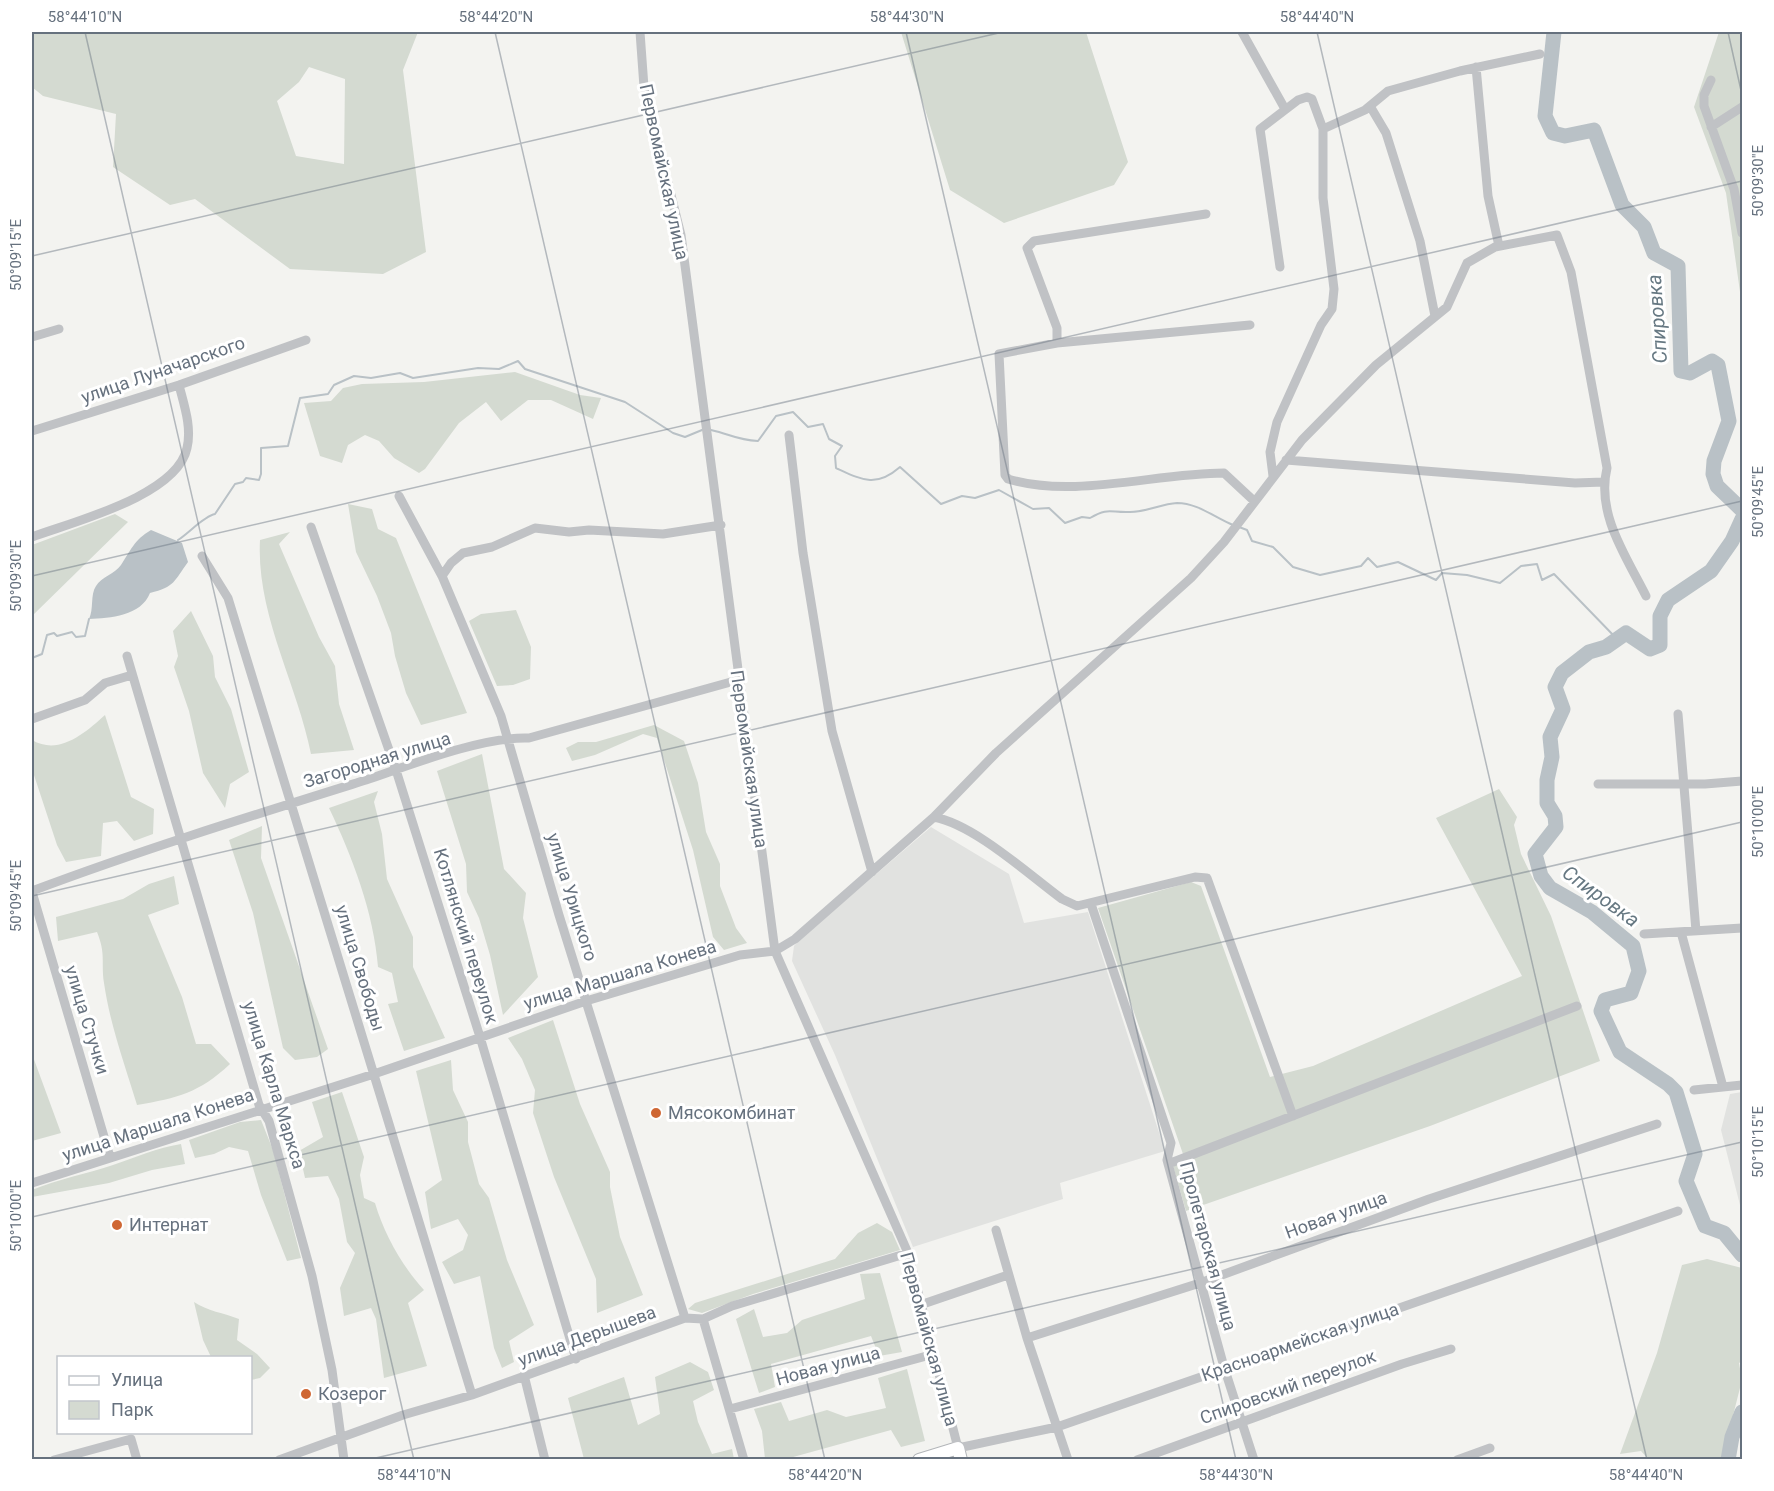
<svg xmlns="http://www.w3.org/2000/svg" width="1774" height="1491" viewBox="0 0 1774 1491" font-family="Roboto,sans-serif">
<rect width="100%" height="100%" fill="#f3f3f0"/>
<!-- built -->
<path fill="#e1e2e0" d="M 931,827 L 1009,874 L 1024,923 L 1088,912 L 1165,1151 L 1060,1183 L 1063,1199 L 913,1247 L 835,1055 L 792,961 L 794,946 L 798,941 Z
M 1742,1092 L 1742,1213 L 1721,1130 L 1730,1094 Z"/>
<!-- green -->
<path fill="#d4dad1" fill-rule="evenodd" d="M 32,32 L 418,32 L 403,70 L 426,252 L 383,274 L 290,269 L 195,199 L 170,205 L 113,167 L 116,114 L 43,96 L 32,87 ZM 309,67 L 345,79 L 344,164 L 296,156 L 277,101 L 299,82 Z
M 901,32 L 1086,32 L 1128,162 L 1114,185 L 1004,223 L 950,190 Z
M 1719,32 L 1742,32 L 1742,306 L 1726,193 L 1694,107 Z
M 515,372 L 580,395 L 601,398 L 593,419 L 551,400 L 528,400 L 501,421 L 486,402 L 459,423 L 425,469 L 419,473 L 394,458 L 379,441 L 365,435 L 348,445 L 342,463 L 320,456 L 304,403 L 331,401 L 343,388 L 362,384 L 424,382 Z
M 348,504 L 372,509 L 378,529 L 396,538 L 467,713 L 421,725 L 406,693 L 395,656 L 391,633 L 377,596 L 356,552 Z
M 115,514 L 128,522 L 32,616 L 32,545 Z
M 290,532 L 279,544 L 319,637 L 335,666 L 339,704 L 354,750 L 311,754 C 297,683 256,614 260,540 Z
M 516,610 L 531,647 L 530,679 L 513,685 L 497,686 L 469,621 L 481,614 Z
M 191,611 L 213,656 L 215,677 L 231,709 L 249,772 L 230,784 L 225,808 L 203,773 L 189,711 L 174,667 L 178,656 L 173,631 Z
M 105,715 L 131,797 L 154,809 L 153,834 L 134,841 L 117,821 L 103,823 L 101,856 L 66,862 L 57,845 L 32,769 L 32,740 C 59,756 85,733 105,715 Z
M 654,725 L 684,741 L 698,783 L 706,832 L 720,864 L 720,886 L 736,928 L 747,943 L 724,950 L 713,937 L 693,850 L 657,738 L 643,734 L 595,755 L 572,761 L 566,748 L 578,742 L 596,742 Z
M 482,754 L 504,869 L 526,893 L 523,918 L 538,977 L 503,1015 L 490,955 L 479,918 L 467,892 L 466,864 L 437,771 Z
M 1499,789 L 1517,817 L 1514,825 L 1521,854 L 1551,916 L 1600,1061 L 1430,1126 L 1186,1211 L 1171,1159 L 1183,1154 L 1098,908 L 1191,882 L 1201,886 L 1270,1077 L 1313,1066 L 1522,976 L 1436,818 Z
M 378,791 L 374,802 L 382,834 L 387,879 L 413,937 L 413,967 L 445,1038 L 404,1051 L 388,1004 L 398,1002 L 392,973 L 378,967 C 374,913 352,856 329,808 Z
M 262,826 L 261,858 L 328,1049 L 317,1057 L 295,1060 L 283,1048 L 253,913 L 229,840 Z
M 174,876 L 179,904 L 148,915 L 182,997 L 196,1044 L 211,1044 L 230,1064 C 199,1093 178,1098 137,1105 C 125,1065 110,1025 104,983 C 101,962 106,954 97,932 L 58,941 L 56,917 L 123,899 L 149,884 Z
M 553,1020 L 580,1104 L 610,1172 L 610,1187 L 620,1237 L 643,1295 L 597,1313 L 596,1279 L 554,1177 L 533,1113 L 535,1090 L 522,1059 L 508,1038 Z
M 32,1054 L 61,1133 L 32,1141 Z
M 451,1060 L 453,1090 L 468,1122 L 468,1142 L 479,1184 L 489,1198 L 507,1260 L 534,1325 L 509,1341 L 514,1362 L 502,1368 L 494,1348 L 480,1276 L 454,1284 L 442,1262 L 463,1250 L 468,1235 L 458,1219 L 431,1229 L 425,1192 L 442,1180 L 416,1071 Z
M 342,1092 L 364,1157 L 360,1175 L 364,1198 L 375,1203 C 384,1234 402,1266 424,1290 L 408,1303 L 427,1366 L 384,1378 L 376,1319 L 371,1308 L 344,1316 L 340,1288 L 355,1253 L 347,1242 L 339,1199 L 328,1176 L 305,1178 L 299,1151 L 323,1137 L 312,1102 Z
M 261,1120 L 273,1150 L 301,1258 L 287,1261 L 261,1195 L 248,1151 L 229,1147 L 214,1154 L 195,1158 L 189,1140 L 240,1122 Z
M 181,1144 L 185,1164 L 152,1170 L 109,1183 L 32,1197 L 32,1190 C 58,1179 86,1174 113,1165 C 136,1157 157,1148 181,1144 Z
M 877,1223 L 892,1232 L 900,1250 L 753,1294 L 702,1313 L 688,1309 L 695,1303 L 835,1259 L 858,1233 Z
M 1707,1259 L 1742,1268 L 1742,1361 L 1739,1363 L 1742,1380 L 1722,1459 L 1648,1459 L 1641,1451 L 1620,1454 L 1657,1353 L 1682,1265 Z
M 880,1273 L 902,1352 L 879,1356 L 871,1336 L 771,1364 L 775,1387 L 759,1393 L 736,1319 L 754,1309 L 763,1337 L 787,1333 L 802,1320 L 865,1299 L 860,1274 Z
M 194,1302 C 207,1311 224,1313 239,1319 L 237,1340 L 257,1354 L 270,1368 L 260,1378 L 251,1380 L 250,1358 L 211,1357 L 203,1340 Z
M 690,1362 L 708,1372 L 714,1390 L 693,1401 L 698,1422 L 712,1454 L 732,1449 L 734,1459 L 584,1459 L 568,1398 L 624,1377 L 638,1425 L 660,1414 L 655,1377 Z
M 907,1369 L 925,1441 L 901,1447 L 891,1430 L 786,1459 L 765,1459 L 762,1431 L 754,1409 L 781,1402 L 789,1421 L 827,1410 L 846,1417 L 886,1408 L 878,1378 Z"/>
<!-- water -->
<path fill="#b9c1c6" d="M 151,530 L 182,543 L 188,562 C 174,581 175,587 150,593 C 141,616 110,618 89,619 C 94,609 90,595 96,586 C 101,577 115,574 121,565 C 131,550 134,540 151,530 Z"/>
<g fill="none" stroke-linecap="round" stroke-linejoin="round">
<!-- stream -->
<path stroke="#b9c1c6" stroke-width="2" d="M 711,430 C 730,434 736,440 758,441 L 776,416 L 793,412 L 808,427 L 823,424 L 829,439 L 842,446 L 835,456 L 836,468 C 862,480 876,488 900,467 L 941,504 L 962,496 L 975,498 L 999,490 L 1033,509 L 1049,508 L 1065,523 L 1082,517 L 1090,518 C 1109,507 1110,513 1130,512 C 1146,512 1161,504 1177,503 C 1198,503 1215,518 1233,525
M 1239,527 L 1247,530 L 1252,541 L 1273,547 L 1293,567 L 1320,575 L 1361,566 L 1368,558 L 1377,567 L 1398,562 L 1436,580 L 1442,573 L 1467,575 L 1500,583 L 1521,566 L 1537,564 L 1542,580 L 1554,574 L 1616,638
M 178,540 C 189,533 204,516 215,514 L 235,484 L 243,482 L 246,478 L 259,480 L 261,474 L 261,448 L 288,446 L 300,398 L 328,394 L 334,385 L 354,376 L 371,378 L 400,373 L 413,378 L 478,368 L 499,369 L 518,361 L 525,369 L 625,402 L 673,433 L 685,437 L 702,430
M 32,658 L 42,654 L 47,635 L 54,633 L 57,636 L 72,632 L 76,637 L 85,636 L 89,619"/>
<!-- river -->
<path stroke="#b9c1c6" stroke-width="15" d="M 1554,32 L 1545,116 L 1553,133 L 1565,136 L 1594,130 L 1622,205 L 1644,227 L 1654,253 L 1678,266 L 1681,371 L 1690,373 L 1712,361 L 1718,365 L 1729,421 L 1714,461 L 1713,474 L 1717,486 L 1742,510
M 1742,519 L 1732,541 L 1711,571 L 1668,600 L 1660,616 L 1660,645 L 1650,649 L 1626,633 L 1606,647 L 1589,652 L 1562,673 L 1555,687 L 1563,709 L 1550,737 L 1552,757 L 1547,780 L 1547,803 L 1555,816 L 1556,827 L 1535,854 L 1541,876 L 1550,888 L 1592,912 L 1633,946 L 1639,971 L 1631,993 L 1605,1000 L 1601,1011 L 1620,1052 L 1668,1084 L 1676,1092 L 1695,1154 L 1686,1181 L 1705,1226 L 1724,1233 L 1742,1255
M 1728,1460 L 1732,1437 L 1742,1412"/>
<!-- major casing -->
<g stroke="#b3b6b9" stroke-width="14">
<path id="major" d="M 919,1460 L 958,1448 L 961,1460"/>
</g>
<!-- minor -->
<path stroke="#c0c2c5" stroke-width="9" d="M 640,32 L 644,87 L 681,235 L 775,951 L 908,1253 L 958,1448 L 1057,1427 L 1678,1211
M 1242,32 L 1285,109
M 1476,67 L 1488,196 L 1499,246
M 1711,80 L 1704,95 L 1704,106 L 1734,189 L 1742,233
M 1370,106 L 1386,133 L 1420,241 L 1435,316
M 1711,127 L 1742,107
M 1323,129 L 1365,110 L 1388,91 L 1460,71 L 1540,54
M 1250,325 L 1057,343 L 999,354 L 1005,475 L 1008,479 C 1073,499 1156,473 1224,473 L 1253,500
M 32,337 L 59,329
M 1057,343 L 1057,328 L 1027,248 L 1034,241 L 1206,214
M 32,431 L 179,385 L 306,340
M 789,435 L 803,553 L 832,731 L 872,872
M 1286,460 L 1575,483 L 1604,482
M 1273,476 L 1270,452 L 1277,422 L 1321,325 L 1332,309 L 1334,289 L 1323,198 L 1323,129 L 1312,99 L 1307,97 L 1298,100 L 1260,129 L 1280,267
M 399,496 L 442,576 L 501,716 L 559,915 L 685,1318
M 311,527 L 396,770 L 480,1037 L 576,1359
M 32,537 C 72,522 177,496 187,448 C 192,427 184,405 179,385
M 202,556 L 228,598 L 472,1395
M 442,576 L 451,563 L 463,553 L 492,547 L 535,528 L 569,532 L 589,530 L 663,534 L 721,525
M 127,656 L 259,1105 L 269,1121 L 312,1276 L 332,1370 L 344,1460
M 1678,714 L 1696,931
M 32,719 L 85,700 L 105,683 L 132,675
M 1598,784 L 1705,784 L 1742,781
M 934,817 L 996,753 L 1191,578 L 1224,542 L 1302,440 L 1376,365 L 1447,307 L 1467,263 L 1495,247 L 1557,235 L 1571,272 L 1607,468 C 1596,514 1626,556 1646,596
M 32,891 C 141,850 254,815 366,780 C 410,765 484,736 529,738 L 738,680
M 32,892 L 110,1157
M 1091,904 L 1171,1143 L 1167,1160 L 1224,1367 L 1254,1460
M 1681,932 L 1723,1087
M 1644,934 L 1742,928
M 1694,1090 L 1742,1085
M 1168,1164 L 1577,1006
M 32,1183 L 374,1074 L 586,1001 L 740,955 L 775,951 L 795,939 L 934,817 C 975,825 1028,874 1062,899 L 1077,906 L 1195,877 L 1207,878 L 1293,1116
M 996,1230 L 1027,1338 L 1068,1460
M 923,1304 L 1008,1275
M 703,1319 L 744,1460
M 1027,1338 L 1200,1283 L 1429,1199 L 1657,1124
M 524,1375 L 545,1460
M 730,1409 L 934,1354
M 54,1460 L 131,1439 L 137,1460
M 279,1460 L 403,1415 L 472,1395 L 685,1318 L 703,1319 L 732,1306 L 908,1253
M 1137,1460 L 1402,1364 L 1451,1349
M 1457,1460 L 1490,1448"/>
<!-- major -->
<use href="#major" stroke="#fff" stroke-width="12"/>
</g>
<!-- ticks -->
<path fill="none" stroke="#66717e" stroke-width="1.5" stroke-opacity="0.45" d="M 85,32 L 414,1460M 495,32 L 825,1460M 906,32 L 1236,1460M 1317,32 L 1647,1460M 1728,32 L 1742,95M 32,256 L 1003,32M 32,576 L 1742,181M 32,896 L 1742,501M 32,1217 L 1742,822M 367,1460 L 1742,1142"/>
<!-- markers -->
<g fill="#cf6734" stroke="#fff" stroke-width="2">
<circle cx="656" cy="1113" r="6"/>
<circle cx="117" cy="1225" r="6"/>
<circle cx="306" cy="1394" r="6"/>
</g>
<g text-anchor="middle" stroke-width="6" stroke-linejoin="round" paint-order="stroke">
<!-- street labels -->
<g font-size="18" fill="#66717e" stroke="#fff">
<text transform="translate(664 172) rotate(78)" y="6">Первомайская улица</text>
<text transform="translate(163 370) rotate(-19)" y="6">улица Луначарского</text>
<text transform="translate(749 759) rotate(82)" y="6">Первомайская улица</text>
<text transform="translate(377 760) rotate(-17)" y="6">Загородная улица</text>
<text transform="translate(572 897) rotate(73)" y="6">улица Урицкого</text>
<text transform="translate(466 936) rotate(73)" y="6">Котлянский переулок</text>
<text transform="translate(360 968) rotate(73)" y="6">улица Свободы</text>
<text transform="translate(620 975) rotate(-17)" y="6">улица Маршала Конева</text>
<text transform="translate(87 1020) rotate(73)" y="6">улица Стучки</text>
<text transform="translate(274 1085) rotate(73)" y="6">улица Карла Маркса</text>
<text transform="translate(158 1125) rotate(-18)" y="6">улица Маршала Конева</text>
<text transform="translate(1336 1215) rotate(-20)" y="6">Новая улица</text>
<text transform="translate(1208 1246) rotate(75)" y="6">Пролетарская улица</text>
<text transform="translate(587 1336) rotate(-20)" y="6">улица Дерышева</text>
<text transform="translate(929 1339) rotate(75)" y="6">Первомайская улица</text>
<text transform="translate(1300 1342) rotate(-19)" y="6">Красноармейская улица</text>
<text transform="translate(828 1366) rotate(-15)" y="6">Новая улица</text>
<text transform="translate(1288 1387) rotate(-20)" y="6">Спировский переулок</text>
</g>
<!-- poi labels -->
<g font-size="18" fill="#66717e" stroke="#fff" text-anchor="start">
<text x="668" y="1119">Мясокомбинат</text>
<text x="129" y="1231">Интернат</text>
<text x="318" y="1400">Козерог</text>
</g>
<!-- water labels -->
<g font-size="20" font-style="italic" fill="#667882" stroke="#fff">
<text transform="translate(1657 319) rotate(-94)" y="7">Спировка</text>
<text transform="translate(1601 896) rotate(36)" y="7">Спировка</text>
</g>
</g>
<!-- border -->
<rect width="1774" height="1491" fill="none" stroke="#ffffff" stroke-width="66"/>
<!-- legend -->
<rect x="57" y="1356" width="195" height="78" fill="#ffffff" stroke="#c2c6cb" stroke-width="1.5"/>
<rect x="69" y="1376" width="30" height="9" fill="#ffffff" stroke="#c2c6cb" stroke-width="1.5"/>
<text x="111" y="1386" font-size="18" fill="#66717e">Улица</text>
<rect x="69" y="1401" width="30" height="18" fill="#d4dad1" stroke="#c2c6cb" stroke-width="1.5"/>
<text x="111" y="1416" font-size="18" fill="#66717e">Парк</text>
<rect x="33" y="33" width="1708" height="1425" fill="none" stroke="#66717e" stroke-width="2"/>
<g font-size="15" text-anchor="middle" fill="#66717e">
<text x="85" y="22">58°44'10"N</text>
<text x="496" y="22">58°44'20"N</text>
<text x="907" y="22">58°44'30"N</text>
<text x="1317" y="22">58°44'40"N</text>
<text transform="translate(1758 181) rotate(-90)" y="5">50°09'30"E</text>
<text transform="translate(16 255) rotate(-90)" y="5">50°09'15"E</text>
<text transform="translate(1758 502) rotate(-90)" y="5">50°09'45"E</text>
<text transform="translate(16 576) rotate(-90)" y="5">50°09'30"E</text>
<text transform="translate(1758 822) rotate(-90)" y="5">50°10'00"E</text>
<text transform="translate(16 896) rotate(-90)" y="5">50°09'45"E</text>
<text transform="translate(1758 1142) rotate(-90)" y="5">50°10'15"E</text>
<text transform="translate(16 1216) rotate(-90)" y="5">50°10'00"E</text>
<text x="414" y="1480">58°44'10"N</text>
<text x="825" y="1480">58°44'20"N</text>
<text x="1236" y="1480">58°44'30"N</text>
<text x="1646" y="1480">58°44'40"N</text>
</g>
</svg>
